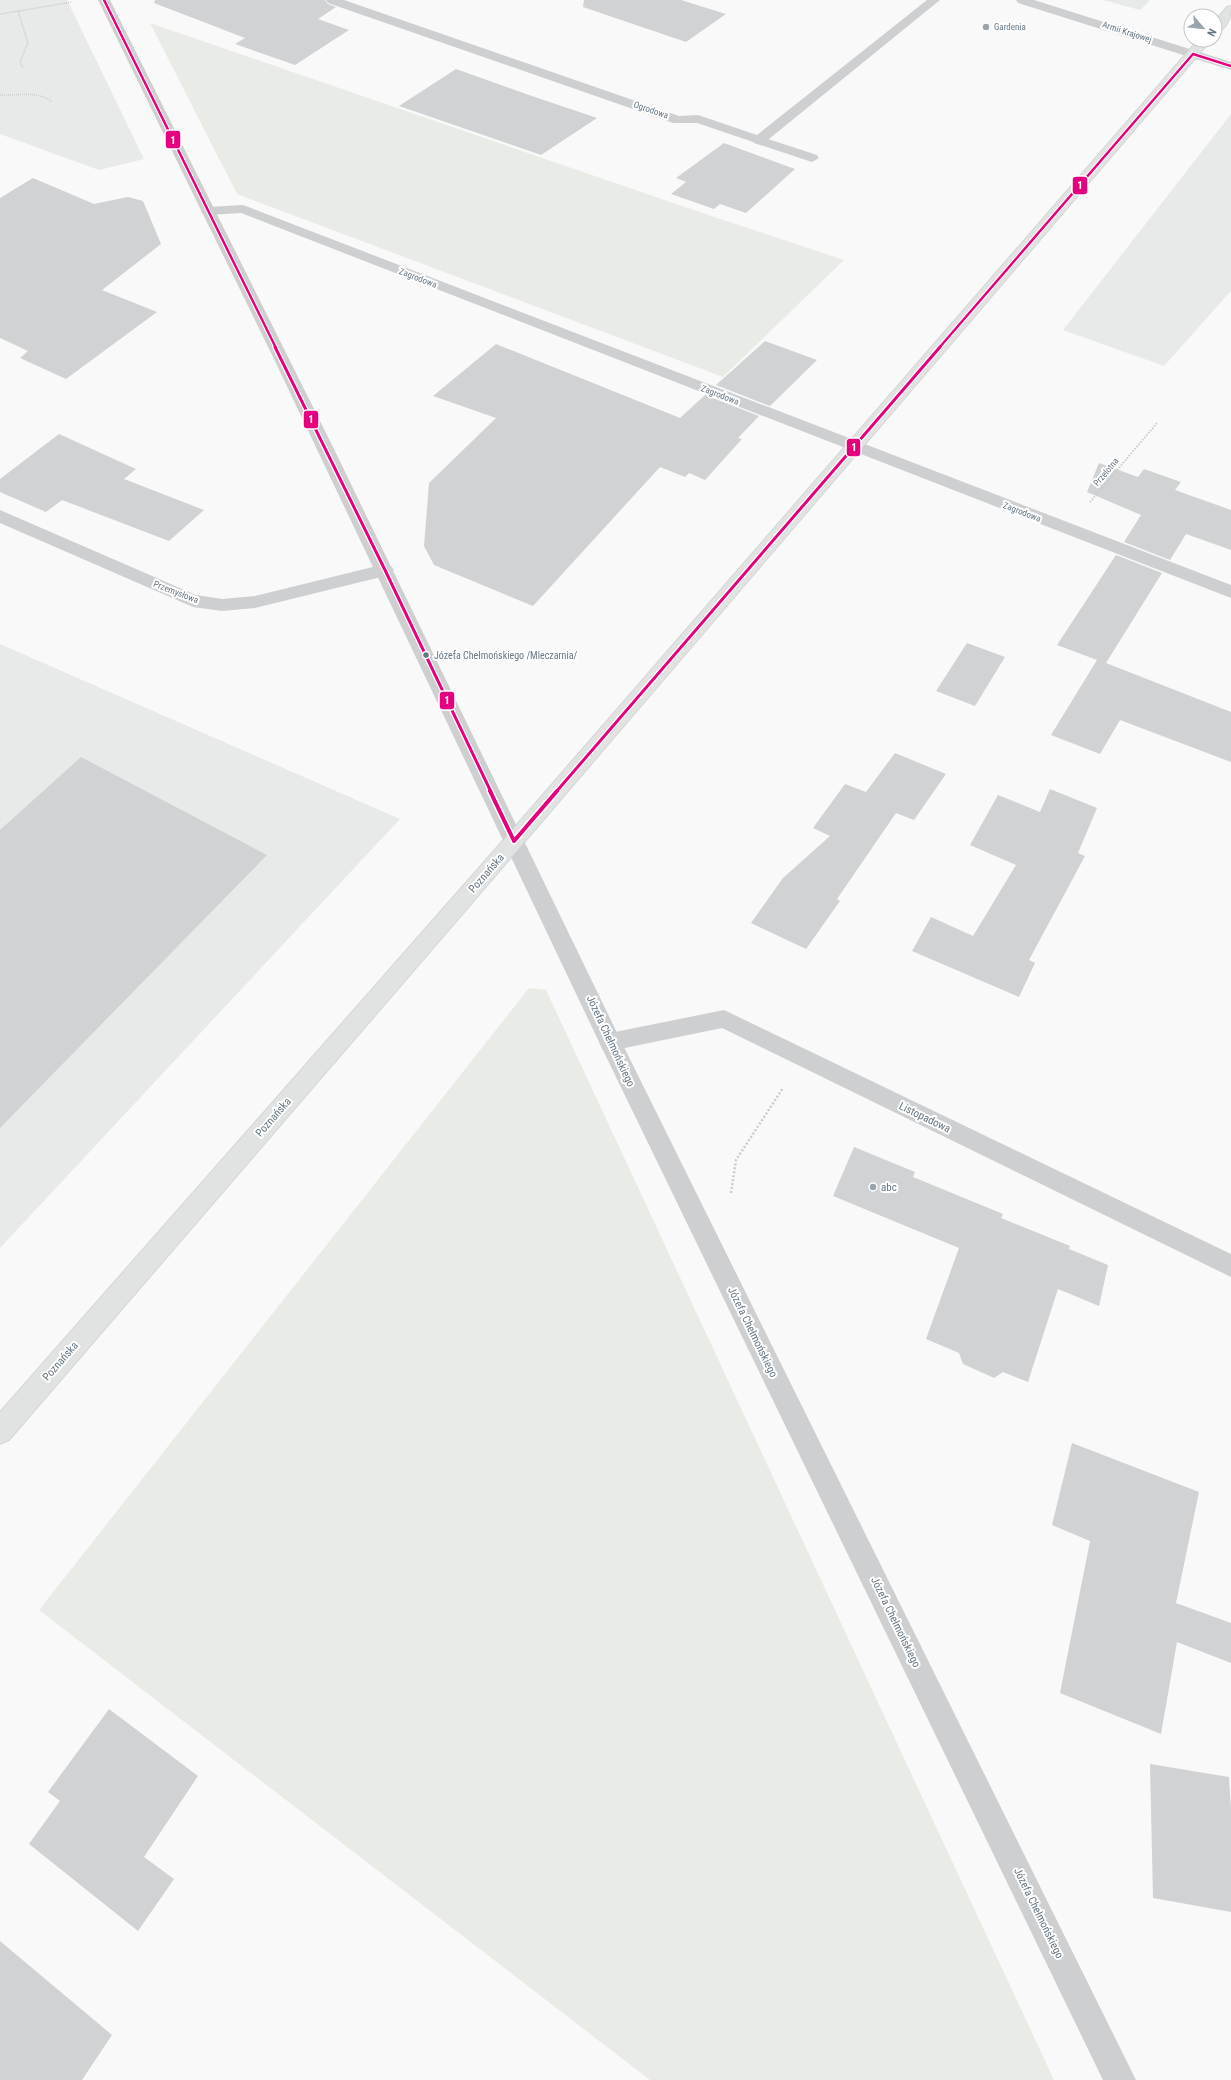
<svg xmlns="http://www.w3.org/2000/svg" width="1231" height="2080" viewBox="0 0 1231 2080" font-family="'Roboto Condensed',sans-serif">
<rect width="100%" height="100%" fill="#f9f9f9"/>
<!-- built -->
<path fill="#e8e9e9" d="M 0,0 L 67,0 L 144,159 L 99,170 L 0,134 Z
M 1103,0 L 1150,0 L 1140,10 Z
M 1231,114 L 1231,291 L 1164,366 L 1063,330 Z
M 0,644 L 400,819 L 0,1248 Z"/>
<!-- green -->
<path fill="#e8ebe6" d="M 150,23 L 711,216 L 844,260 L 723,377 L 237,194 Z
M 529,988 L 546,990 L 1054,2080 L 650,2080 L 39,1610 Z"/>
<!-- building -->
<path fill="#d0d2d3" d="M 155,0 L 325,0 L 328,4 L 336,7 L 318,19 L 349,30 L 295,65 L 235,44 L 245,38 L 154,3 Z
M 584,0 L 681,0 L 726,14 L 686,42 L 583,7 Z
M 456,69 L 526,94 L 597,118 L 541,155 L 399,106 Z
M 724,143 L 795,169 L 746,213 L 720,204 L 714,209 L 671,194 L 686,182 L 676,178 Z
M 33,178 L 94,204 L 128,197 L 143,201 L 161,244 L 102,290 L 157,312 L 66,379 L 20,358 L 28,351 L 0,338 L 0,198 Z
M 765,341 L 817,360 L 770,406 L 716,385 Z
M 496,344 L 680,418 L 705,395 L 759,416 L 738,438 L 742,439 L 705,480 L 689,473 L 685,477 L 660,467 L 533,606 L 434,565 L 424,546 L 429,483 L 496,418 L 433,396 Z
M 59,434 L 136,469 L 124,479 L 204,510 L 169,541 L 62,500 L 46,512 L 0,492 L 0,479 Z
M 1099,463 L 1138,477 L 1144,469 L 1181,482 L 1175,490 L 1231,510 L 1231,550 L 1186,534 L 1170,560 L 1124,542 L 1141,515 L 1087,492 Z
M 1116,555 L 1162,573 L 1106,663 L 1231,712 L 1231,762 L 1120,720 L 1100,754 L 1051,735 L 1097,660 L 1057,645 Z
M 967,643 L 1005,657 L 975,706 L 936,691 Z
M 895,753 L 946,774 L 914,820 L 896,813 L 837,899 L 840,901 L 806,949 L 751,923 L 783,878 L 830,836 L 813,828 L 845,784 L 866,792 Z
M 81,757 L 267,855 L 0,1128 L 0,830 Z
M 1050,789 L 1097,808 L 1078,853 L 1085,856 L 1029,960 L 1035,963 L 1019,997 L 912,951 L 931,917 L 973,936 L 1016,865 L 970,845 L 998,795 L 1040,812 Z
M 854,1147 L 915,1172 L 913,1177 L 1003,1214 L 1001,1218 L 1070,1246 L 1069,1249 L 1108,1265 L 1099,1306 L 1058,1289 L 1028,1382 L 1003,1372 L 994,1378 L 963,1364 L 959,1353 L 926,1339 L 959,1248 L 833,1196 Z
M 1072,1443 L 1199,1492 L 1176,1603 L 1231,1623 L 1231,1663 L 1177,1642 L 1161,1734 L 1060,1693 L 1090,1541 L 1052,1525 Z
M 109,1709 L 198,1776 L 144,1857 L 174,1879 L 138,1931 L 29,1844 L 60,1801 L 48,1792 Z
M 1150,1764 L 1229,1777 L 1231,1810 L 1231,1912 L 1153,1898 Z
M 0,1941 L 112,2035 L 82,2080 L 0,2080 Z"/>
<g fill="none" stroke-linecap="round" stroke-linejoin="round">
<!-- primary casing -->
<g stroke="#d5d6d7" stroke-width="2">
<path id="primary" d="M 1231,6 C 1231,17 1227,30 1215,33 L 1215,21 L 1227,7 Z
M 1198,40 L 1211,40 L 521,846 L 9,1440 L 0,1444 L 0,1412 L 507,836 Z"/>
</g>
<!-- path-far2 -->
<path stroke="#cbcccd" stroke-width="1.5" stroke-dasharray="1 1" stroke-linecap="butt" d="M 18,11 L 28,43 L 20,62 L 23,68
M 1,14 L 72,2
M 0,95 C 18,96 37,90 52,102"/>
<!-- path-far1 -->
<path stroke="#cbcccd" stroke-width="2" stroke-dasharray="1.5 1.5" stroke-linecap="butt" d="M 1090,502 L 1157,423"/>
<!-- path -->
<path stroke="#cbcccd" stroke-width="2.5" stroke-dasharray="2 2" stroke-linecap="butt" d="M 731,1193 L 736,1160 L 783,1088"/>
<!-- service -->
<path fill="#cecfd0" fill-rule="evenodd" d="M 759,136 L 817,155 L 819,158 L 812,162 L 754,143 L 752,140 Z"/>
<!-- minor -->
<path fill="#cecfd0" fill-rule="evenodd" d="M 326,0 L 344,0 L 679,116 L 698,115 L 757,135 L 927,0 L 940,0 L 764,143 L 759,144 L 697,123 L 673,123 L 328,3 Z
M 243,205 L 1231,585 L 1231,598 L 241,213 L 208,215 L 203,214 L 201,211 L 203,208 L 208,207 Z
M 0,510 L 196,595 L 222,599 L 255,596 L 385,564 L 391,566 L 394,570 L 391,574 L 385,576 L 255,608 L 222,611 L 193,607 L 0,523 Z
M 724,1010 L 1231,1254 L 1231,1277 L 722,1028 L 610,1051 L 602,1049 L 599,1042 L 602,1035 L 610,1033 Z"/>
<!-- tertiary -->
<path fill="#cecfd0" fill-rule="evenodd" d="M 98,0 L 110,0 L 333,447 L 621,1041 L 1136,2080 L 1103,2080 L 599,1042 L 273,357 Z
M 1016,0 L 1034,0 L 1231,62 L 1231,70 L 1018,3 Z"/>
<!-- primary -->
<use href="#primary" fill="#e1e2e2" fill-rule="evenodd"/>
<!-- bus-1-far2 casing -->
<g stroke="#fff" stroke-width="4.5">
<path id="bus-1-far2" d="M 104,0 L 276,348
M 1193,54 L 1231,66
M 939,348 L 1193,54"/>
</g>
<!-- bus-1-far1 casing -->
<g stroke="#fff" stroke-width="5.5">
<path id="bus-1-far1" d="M 275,347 L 385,570 L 491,792
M 556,792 L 940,347"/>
</g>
<!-- bus-1 casing -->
<g stroke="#fff" stroke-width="7">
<path id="bus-1" d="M 490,791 L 514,841
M 514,841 L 557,791"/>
</g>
<!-- bus-1-far2 -->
<use href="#bus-1-far2" stroke="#e5007d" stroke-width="2.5"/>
<!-- bus-1-far1 -->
<use href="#bus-1-far1" stroke="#e5007d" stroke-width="3"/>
<!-- bus-1 -->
<use href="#bus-1" stroke="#e5007d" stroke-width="4"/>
</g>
<!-- markers -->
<g fill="#99a4ac" stroke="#fff" stroke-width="1.5">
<circle cx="986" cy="27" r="4"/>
<circle cx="873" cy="1187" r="4"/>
</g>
<circle fill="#657683" stroke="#fff" stroke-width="1.5" cx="426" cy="655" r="3.5"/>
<g text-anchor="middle" stroke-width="4" stroke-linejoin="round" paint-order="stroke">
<!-- far-poi labels -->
<g font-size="9" fill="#657683" stroke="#fff" text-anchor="start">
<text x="994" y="30">Gardenia</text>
</g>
<!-- far-street labels -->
<g font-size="9" fill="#657683" stroke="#fff">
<text transform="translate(1127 32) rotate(18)" y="3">Armii Krajowej</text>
<text transform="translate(651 110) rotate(19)" y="3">Ogrodowa</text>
<text transform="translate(418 278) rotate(21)" y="3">Zagrodowa</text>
<text transform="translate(720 395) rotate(21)" y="3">Zagrodowa</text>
<text transform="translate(1106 472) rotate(-50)" y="3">Przelotna</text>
<text transform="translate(1022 512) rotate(21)" y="3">Zagrodowa</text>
<text transform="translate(176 592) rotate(21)" y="3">Przemysłowa</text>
</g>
<!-- bus labels -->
<g font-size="10" fill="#657683" stroke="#fff" text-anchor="start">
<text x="434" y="659">Józefa Chełmońskiego /Mleczarnia/</text>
</g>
<!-- street labels -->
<g font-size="11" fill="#657683" stroke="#fff">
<text transform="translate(486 873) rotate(-49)" y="4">Poznańska</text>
<text transform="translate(611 1041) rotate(65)" y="4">Józefa Chełmońskiego</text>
<text transform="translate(273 1117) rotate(-49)" y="4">Poznańska</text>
<text transform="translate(925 1117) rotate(26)" y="4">Listopadowa</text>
<text transform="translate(753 1332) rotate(64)" y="4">Józefa Chełmońskiego</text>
<text transform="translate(60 1361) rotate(-49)" y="4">Poznańska</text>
<text transform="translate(896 1622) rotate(64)" y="4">Józefa Chełmońskiego</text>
<text transform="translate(1039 1913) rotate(64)" y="4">Józefa Chełmońskiego</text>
</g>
<!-- poi labels -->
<g font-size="11" fill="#657683" stroke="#fff" text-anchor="start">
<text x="881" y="1191">abc</text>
</g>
</g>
<g stroke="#fff" stroke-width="1.5">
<rect x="165" y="130" width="16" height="19" rx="4" fill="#e5007d"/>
<rect x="1072" y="176" width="16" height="19" rx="4" fill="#e5007d"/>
<rect x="303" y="410" width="16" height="19" rx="4" fill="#e5007d"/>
<rect x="846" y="438" width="15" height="19" rx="4" fill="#e5007d"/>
<rect x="439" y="691" width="16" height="19" rx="4" fill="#e5007d"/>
</g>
<g font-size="11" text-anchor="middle" font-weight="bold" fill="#fff">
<text x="173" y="144">1</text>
<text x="1080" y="189">1</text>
<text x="311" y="423">1</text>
<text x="854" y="451">1</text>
<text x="447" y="704">1</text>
</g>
<!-- north arrow -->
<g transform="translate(1203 28) rotate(118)"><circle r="19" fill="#ffffff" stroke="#c1c8cd"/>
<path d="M0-3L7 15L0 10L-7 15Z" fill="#99a4ac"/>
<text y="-6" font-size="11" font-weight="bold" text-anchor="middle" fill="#657683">N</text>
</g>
</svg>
